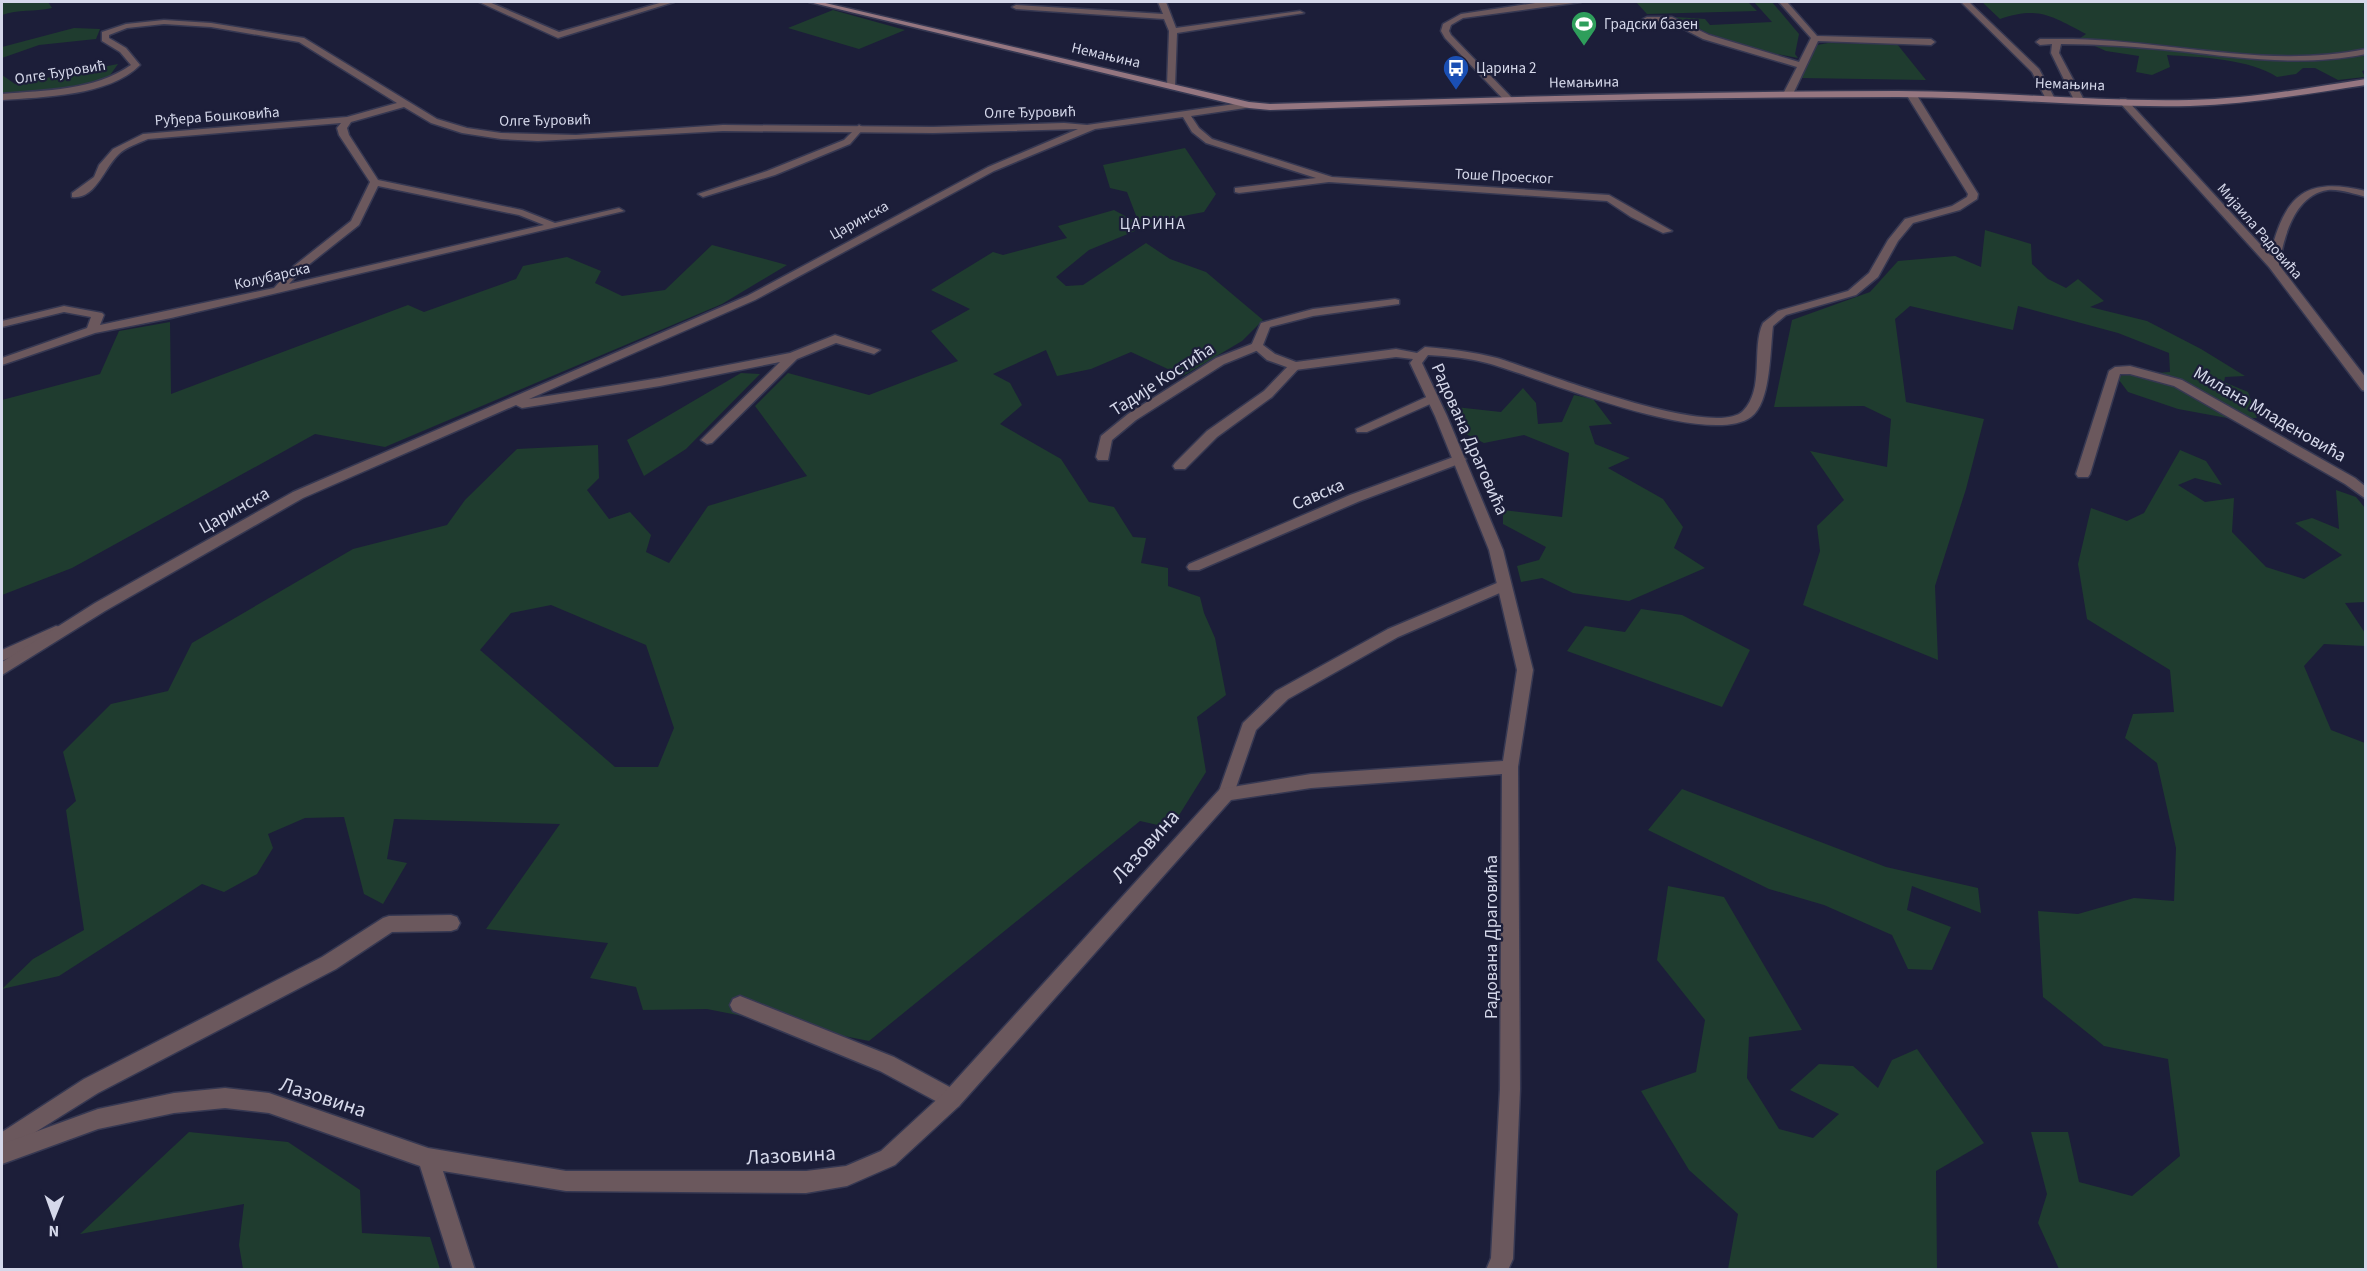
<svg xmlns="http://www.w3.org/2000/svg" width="2367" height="1271" viewBox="0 0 2367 1271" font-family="'Source Sans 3',sans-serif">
<rect width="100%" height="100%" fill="#1c1e39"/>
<!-- green -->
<path fill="#1f3c2f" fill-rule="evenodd" d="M 2,2 L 48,2 L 52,8 C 34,12 18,9 2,15 Z
M 1636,2 L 1748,2 L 1757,11 L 1647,14 Z
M 1754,2 L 1772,2 L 1799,34 L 1795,54 L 1798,58 L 1766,52 L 1710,34 L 1675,17 L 1705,19 L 1710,25 L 1772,22 Z
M 1982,2 L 2365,2 L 2365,50 L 2351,52 L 2365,56 L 2365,70 L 2362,71 L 2365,77 L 2338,80 L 2315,68 L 2303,68 L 2296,74 L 2277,77 C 2250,59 2200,57 2167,55 L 2170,67 L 2152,75 L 2136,72 L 2139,56 L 2106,51 L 2079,39 L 2086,34 C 2051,16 2039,6 2000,19 Z
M 833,10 L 905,30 L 859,49 L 788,28 Z
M 74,28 L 100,29 L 96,39 L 39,45 L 2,58 L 2,47 Z
M 1828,43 L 1897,44 L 1926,80 L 1801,78 L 1817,45 Z
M 118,64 L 108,78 L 44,95 L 2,95 L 2,75 L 15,84 Z
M 1185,148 L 1216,194 L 1204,212 L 1178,217 L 1165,228 L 1140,226 L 1127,192 L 1110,188 L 1103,165 Z
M 1114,210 L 1134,221 L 1135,231 L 1089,250 L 1056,277 L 1066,286 L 1083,285 L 1146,243 L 1170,259 L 1206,272 L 1263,320 L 1242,341 L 1183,376 L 1131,352 L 1091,369 L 1057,376 L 1046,350 L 993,374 L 1010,383 L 1022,405 L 1000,424 L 1061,459 L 1089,502 L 1114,507 L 1133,537 L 1146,538 L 1141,563 L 1168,568 L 1168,586 L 1200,597 L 1204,613 L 1215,638 L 1226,695 L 1197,717 L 1206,772 L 1171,828 L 1140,821 L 869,1041 L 707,1009 L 643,1010 L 636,987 L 590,978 L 608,943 L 486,929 L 560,824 L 394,819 L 387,859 L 407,863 L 383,904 L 364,894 L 344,817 L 305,818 L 268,834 L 273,848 L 257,874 L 224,892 L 202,884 L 59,976 L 2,989 L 33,959 L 84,930 L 66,810 L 76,801 L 63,752 L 111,704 L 168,691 L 192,643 L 353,549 L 447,525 L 465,500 L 517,449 L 598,445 L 599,478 L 587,490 L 609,519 L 630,512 L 651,535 L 646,552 L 669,563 L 708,506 L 807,476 L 755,406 L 788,373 L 869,395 L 958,361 L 931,331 L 970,309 L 931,290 L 993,252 L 1003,255 L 1067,238 L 1058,226 ZM 551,605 L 646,645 L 674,728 L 658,767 L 615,767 L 480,650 L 511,613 Z
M 1985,230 L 2031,244 L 2032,264 L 2048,279 L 2066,288 L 2078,279 L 2104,301 L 2090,307 L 2147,321 L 2201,349 L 2245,376 L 2225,377 L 2224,382 L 2248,392 L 2257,418 L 2227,418 L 2178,409 L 2128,392 L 2116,376 L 2170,372 L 2169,353 L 2118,333 L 2018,306 L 2013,330 L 1910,306 L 1895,319 L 1906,402 L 1984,419 L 1966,489 L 1935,586 L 1938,660 L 1803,605 L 1820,551 L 1817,526 L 1844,500 L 1810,451 L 1887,467 L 1891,419 L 1864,406 L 1774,407 L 1792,320 L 1870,292 L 1898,261 L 1955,256 L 1981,267 Z
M 712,245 L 787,265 L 722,304 L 385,447 L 315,434 L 72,568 L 2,595 L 2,400 L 100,374 L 119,331 L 170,322 L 171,394 L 408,305 L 424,312 L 516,279 L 523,266 L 567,257 L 601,271 L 595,283 L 622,296 L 665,290 Z
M 741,373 L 760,374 L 686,449 L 644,476 L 627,440 Z
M 1523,388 L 1536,403 L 1538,424 L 1562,422 L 1574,395 L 1593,399 L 1612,424 L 1589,426 L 1595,444 L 1630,458 L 1608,468 L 1663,499 L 1683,527 L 1674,548 L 1705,568 L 1629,601 L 1573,593 L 1542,578 L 1521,582 L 1517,566 L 1539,560 L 1546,547 L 1503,524 L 1503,510 L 1562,517 L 1569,453 L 1524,435 L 1484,443 L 1460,431 L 1446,406 L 1501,412 Z
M 2180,450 L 2206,461 L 2222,485 L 2195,478 L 2178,485 L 2205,502 L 2234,498 L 2232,532 L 2266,567 L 2304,579 L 2342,555 L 2295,523 L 2312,518 L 2339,529 L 2336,490 L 2356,497 L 2365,508 L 2365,602 L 2345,603 L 2365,633 L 2365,646 L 2324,644 L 2304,666 L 2331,730 L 2365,743 L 2365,1269 L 2059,1269 L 2038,1223 L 2047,1194 L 2031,1132 L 2068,1132 L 2079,1182 L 2132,1196 L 2180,1156 L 2168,1059 L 2104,1046 L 2043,997 L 2038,911 L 2078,914 L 2134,898 L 2174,901 L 2176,848 L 2157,763 L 2125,738 L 2133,714 L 2174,712 L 2170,670 L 2087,619 L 2078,564 L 2091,508 L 2127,521 L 2144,513 Z
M 1641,609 L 1682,615 L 1750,650 L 1722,707 L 1567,651 L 1585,626 L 1625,632 Z
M 1682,789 L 1886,867 L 1978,888 L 1981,913 L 1912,886 L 1907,910 L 1951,927 L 1932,970 L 1908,969 L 1892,935 L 1824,905 L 1769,889 L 1648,830 Z
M 1668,886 L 1724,897 L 1802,1030 L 1749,1037 L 1747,1078 L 1779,1129 L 1813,1138 L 1839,1114 L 1790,1090 L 1819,1064 L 1853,1066 L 1878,1088 L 1892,1060 L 1917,1049 L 1984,1143 L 1936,1171 L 1937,1269 L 1728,1269 L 1738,1214 L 1689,1170 L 1641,1091 L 1696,1072 L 1705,1020 L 1657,960 Z
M 189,1132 L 288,1142 L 360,1190 L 362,1233 L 430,1237 L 440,1269 L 243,1269 L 239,1245 L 244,1204 L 80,1234 Z"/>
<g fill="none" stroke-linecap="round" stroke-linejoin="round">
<!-- service casing -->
<g stroke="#363852" stroke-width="3">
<path id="service" d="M 1779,2 L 1787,2 L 1817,36 L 1931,39 L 1935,42 L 1931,45 L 1818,41 L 1793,94 L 1788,97 L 1783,94 L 1797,67 L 1703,39 L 1668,21 L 1647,21 L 1643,19 L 1647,17 L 1672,17 L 1709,35 L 1799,62 L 1811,38 Z
M 1961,2 L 1969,2 L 2039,69 L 2055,99 L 2053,101 L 2047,101 L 2032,72 Z
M 2073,39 C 2170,41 2269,69 2366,49 L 2366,54 C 2303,67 2242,58 2179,51 C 2140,47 2101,44 2061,44 L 2059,53 L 2084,100 L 2079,103 L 2074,100 L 2051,53 L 2052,44 L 2040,45 L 2036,42 L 2040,39 Z
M 859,125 L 864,128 L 850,144 L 775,175 L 703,197 L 698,194 L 767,171 L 844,140 Z
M 1257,342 L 1261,343 L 1261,349 L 1224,364 L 1136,420 L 1112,440 L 1108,460 L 1098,460 L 1096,457 L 1101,436 L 1128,414 L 1216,358 Z
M 1295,362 L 1301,366 L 1272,397 L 1217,437 L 1185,469 L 1175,469 L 1173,466 L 1175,463 L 1207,431 L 1264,391 L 1291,363 Z
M 1433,394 L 1437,395 L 1437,401 L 1367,432 L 1357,432 L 1356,429 Z
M 1459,455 L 1466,459 L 1464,462 L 1360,501 L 1199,570 L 1189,570 L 1187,567 L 1189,564 L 1350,495 Z
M 1504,580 L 1509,581 L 1511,585 L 1509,589 L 1398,637 L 1288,699 L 1256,730 L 1232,799 L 1226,801 L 1220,799 L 1218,794 L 1243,723 L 1276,691 L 1388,629 Z
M 56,626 L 61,627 L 63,631 L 61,635 L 2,661 L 2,650 Z
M 451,915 L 457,917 L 460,923 L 457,929 L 451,931 L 392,932 L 336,969 L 98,1093 L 2,1153 L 2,1132 L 84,1079 L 322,957 L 383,918 L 389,916 Z
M 740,996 L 894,1057 L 959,1092 L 962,1099 L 959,1106 L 952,1109 L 945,1106 L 880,1071 L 733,1011 L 730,1005 L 733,999 Z"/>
</g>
<!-- minor casing -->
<g stroke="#363852" stroke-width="3">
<path id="minor" d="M 479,2 L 489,2 L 559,32 L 663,2 L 674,2 L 558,38 Z
M 1158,2 L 1166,2 L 1176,28 L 1300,11 L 1304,13 L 1177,33 L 1175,86 L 1171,89 L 1167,86 L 1169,31 L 1164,19 L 1016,9 L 1012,7 L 1016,5 L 1163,14 Z
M 1542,2 L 1581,2 L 1463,18 L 1451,25 L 1449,31 L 1451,35 L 1513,99 L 1505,101 L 1445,38 L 1441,31 L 1443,24 L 1461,14 Z
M 164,20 L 211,23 L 304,38 L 437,119 L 467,128 L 501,133 L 576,135 L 723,125 L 933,127 L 1064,123 L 1087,125 L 1249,102 L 1254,105 L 1252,107 L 1191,116 L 1199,128 L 1212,139 L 1332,177 L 1609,195 L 1672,231 L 1663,233 L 1631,217 L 1607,201 L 1329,182 L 1239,193 L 1235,192 L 1235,188 L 1316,178 L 1206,143 L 1192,132 L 1183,117 L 1095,129 L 994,171 L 755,300 L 529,399 L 660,378 L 790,353 L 835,335 L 880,350 L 874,354 L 836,343 L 797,359 L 712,443 L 707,444 L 701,440 L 780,362 L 660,386 L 522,408 L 516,405 L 303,498 L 105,611 L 2,675 L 2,662 L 95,603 L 293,492 L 747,296 L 988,167 L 1078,129 L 933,133 L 723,131 L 538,141 L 501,139 L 462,133 L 431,123 L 404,107 L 351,122 L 347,128 L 349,135 L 378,180 L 522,210 L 555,223 L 619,208 L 624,211 L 171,318 L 95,333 L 2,365 L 2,358 L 87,328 L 91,317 L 64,312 L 2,327 L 2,321 L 64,306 L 102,313 L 104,315 L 100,325 L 274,288 L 294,266 L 351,221 L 370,182 L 339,135 L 337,128 L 341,123 L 148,139 C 139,143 126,147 119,154 C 105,166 96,200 72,197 L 72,193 L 94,177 L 99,165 L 113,149 L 143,134 L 347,117 L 397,103 L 299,42 L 211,27 L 164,24 L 127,28 L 109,35 L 109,38 L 126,48 L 140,65 C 110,96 42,97 2,100 L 2,94 C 45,90 94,91 131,65 L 120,52 L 102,41 L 102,32 L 126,24 ZM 378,186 L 519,215 L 544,225 L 289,284 L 302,270 L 359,225 Z
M 1908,92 L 1916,94 L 1978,194 L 1977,199 L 1960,210 L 1913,223 L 1898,241 L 1878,277 L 1856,295 L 1786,315 L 1773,326 C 1770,350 1771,403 1751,417 C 1707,449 1539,377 1487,363 C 1468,358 1448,356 1428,355 L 1422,363 L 1447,416 L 1503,550 L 1533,670 L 1518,767 L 1520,1089 L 1513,1259 L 1508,1270 L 1486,1270 L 1491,1258 L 1500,1089 L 1502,774 L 1311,788 L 1231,800 L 959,1106 L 895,1165 L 847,1186 L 806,1193 L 566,1191 L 443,1171 L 475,1270 L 453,1270 L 420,1166 L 269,1113 L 225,1108 L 174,1113 L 98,1129 L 2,1164 L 2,1144 L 98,1109 L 174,1093 L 225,1088 L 269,1093 L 428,1148 L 566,1171 L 806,1171 L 846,1166 L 881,1151 L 945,1092 L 1220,789 L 1311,774 L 1503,761 L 1517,670 L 1489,550 L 1435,416 L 1410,363 L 1413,359 L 1396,357 L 1295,370 L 1267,360 L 1251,346 L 1261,323 L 1313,309 L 1395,299 L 1399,300 L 1399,304 L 1313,316 L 1270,327 L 1263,345 L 1275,354 L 1296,362 L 1396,349 L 1417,353 L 1425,347 C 1449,349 1474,352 1497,358 C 1537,370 1714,440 1743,411 C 1765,389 1751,348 1763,323 L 1778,311 L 1848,291 L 1869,273 L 1888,240 L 1905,219 L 1952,206 L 1967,197 L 1968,194 L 1906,94 Z
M 2120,99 L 2126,99 L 2270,255 C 2285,196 2304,176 2366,191 L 2366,197 C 2354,194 2340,189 2328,190 C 2294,195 2284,237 2279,265 L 2366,378 L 2366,391 L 2362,390 L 2269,267 L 2120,103 Z
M 2130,366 L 2182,380 L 2355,478 L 2366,487 L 2366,499 L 2345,484 L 2174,386 L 2130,374 L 2120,374 L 2090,474 L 2088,477 L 2078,477 L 2076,474 L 2109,371 L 2115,367 Z"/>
</g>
<!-- secondary casing -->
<g stroke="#363852" stroke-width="3">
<path id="secondary" d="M 809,2 L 821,2 L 1249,102 L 1270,104 C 1479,98 1689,91 1898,91 C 1996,91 2093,102 2190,100 C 2249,99 2307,88 2366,79 L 2366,85 C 2307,94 2249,104 2190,106 C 2093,108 1996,97 1898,97 C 1689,97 1479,103 1270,110 L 1249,108 Z"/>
</g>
<!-- service -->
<use href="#service" fill="#6b585d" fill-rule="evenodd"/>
<!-- minor -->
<use href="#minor" fill="#6b585d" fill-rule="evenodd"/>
<!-- secondary -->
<use href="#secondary" fill="#957680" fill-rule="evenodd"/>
</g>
<!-- icons -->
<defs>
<g id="stadium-pin" transform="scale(1.35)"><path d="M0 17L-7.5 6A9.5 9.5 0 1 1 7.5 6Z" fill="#2e9e5b" stroke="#1c1e39"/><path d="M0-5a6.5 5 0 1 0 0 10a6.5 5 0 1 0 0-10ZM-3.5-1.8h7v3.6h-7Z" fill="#fff"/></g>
<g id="bus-pin" transform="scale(1.35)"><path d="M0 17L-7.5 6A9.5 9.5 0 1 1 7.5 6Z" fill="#1a4fb4" stroke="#1c1e39"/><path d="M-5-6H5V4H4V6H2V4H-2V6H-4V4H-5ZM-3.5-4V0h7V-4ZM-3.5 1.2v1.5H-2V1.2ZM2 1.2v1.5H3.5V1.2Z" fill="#fff"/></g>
</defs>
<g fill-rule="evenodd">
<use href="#stadium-pin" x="1584" y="24"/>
<use href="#bus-pin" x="1456" y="68"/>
</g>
<g text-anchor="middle" stroke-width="4.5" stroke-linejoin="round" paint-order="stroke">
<!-- far-poi labels -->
<g font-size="15" fill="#d5d8ea" stroke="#1c1e39" text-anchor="start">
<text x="1604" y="29">Градски базен</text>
<text x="1476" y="73">Царина 2</text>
</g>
<!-- far-street labels -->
<g font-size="15" fill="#d5d8ea" stroke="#1c1e39">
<text transform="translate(1106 55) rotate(13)" y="5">Немањина</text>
<text transform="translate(60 72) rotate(-9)" y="5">Олге Ђуровић</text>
<text transform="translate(1584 82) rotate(-1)" y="5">Немањина</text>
<text transform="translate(2070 84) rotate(2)" y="5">Немањина</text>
<text transform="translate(1030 112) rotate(-1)" y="5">Олге Ђуровић</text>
<text transform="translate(217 116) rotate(-4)" y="5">Руђера Бошковића</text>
<text transform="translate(545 120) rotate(-1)" y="5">Олге Ђуровић</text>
<text transform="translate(1504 176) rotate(3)" y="5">Тоше Проеског</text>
<text transform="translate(859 220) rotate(-29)" y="5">Царинска</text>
<text transform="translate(2260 231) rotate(49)" y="5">Мијаила Радовића</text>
<text transform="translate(272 276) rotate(-13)" y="5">Колубарска</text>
</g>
<!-- far-neighbourhood labels -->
<g font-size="16" letter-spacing="1.5" fill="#d5d8ea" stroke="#1c1e39">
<text x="1153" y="229">ЦАРИНА</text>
</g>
<!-- street labels -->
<g font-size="18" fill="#d5d8ea" stroke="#1c1e39">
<text transform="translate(1162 379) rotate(-33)" y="6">Тадије Костића</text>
<text transform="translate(2270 414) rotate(30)" y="6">Милана Младеновића</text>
<text transform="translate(1470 439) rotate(66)" y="6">Радована Драговића</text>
<text transform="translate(1318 494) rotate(-23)" y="6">Савска</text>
<text transform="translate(234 510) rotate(-29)" y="6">Царинска</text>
<text transform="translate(1491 937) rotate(-90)" y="6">Радована Драговића</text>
</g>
<!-- near-street labels -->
<g font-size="21" fill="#d5d8ea" stroke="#1c1e39">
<text transform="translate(1145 846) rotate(-48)" y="7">Лазовина</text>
<text transform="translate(323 1097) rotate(18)" y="7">Лазовина</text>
<text transform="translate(791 1155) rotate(-3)" y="7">Лазовина</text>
</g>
</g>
<!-- border -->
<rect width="2367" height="1271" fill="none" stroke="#d5d8ea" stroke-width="6"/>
<!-- north arrow -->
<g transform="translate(54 1217) rotate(181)" stroke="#1c1e39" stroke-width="4.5" paint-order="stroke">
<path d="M0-4.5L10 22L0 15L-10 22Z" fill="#d5d8ea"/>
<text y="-9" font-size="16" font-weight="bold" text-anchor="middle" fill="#d5d8ea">N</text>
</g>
</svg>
